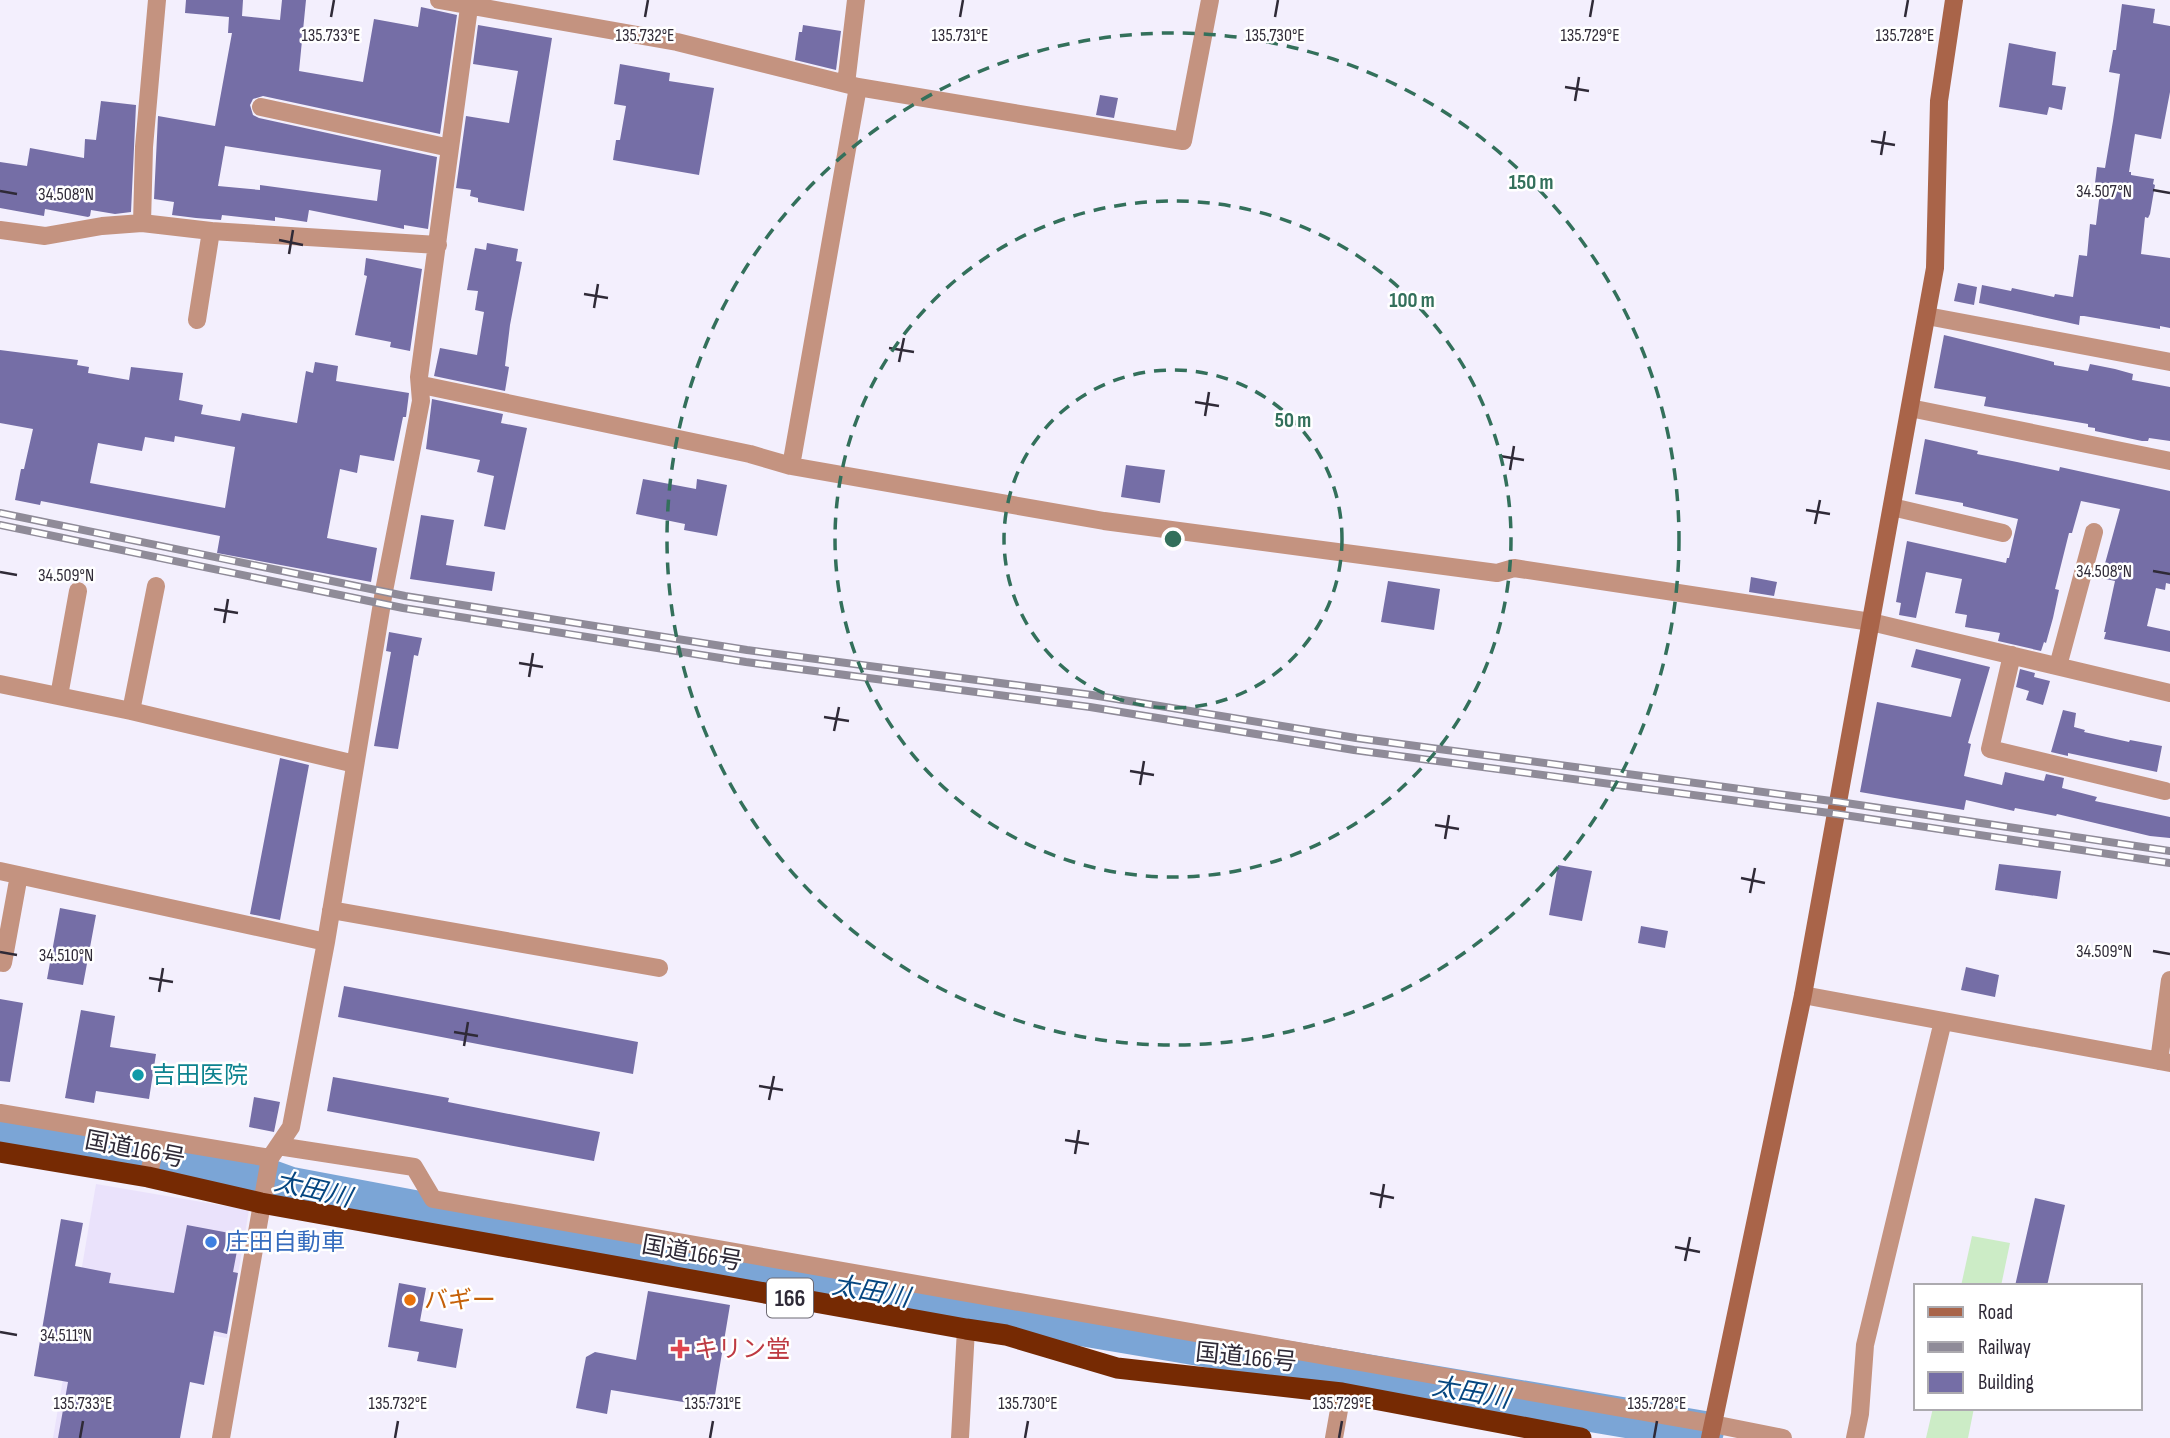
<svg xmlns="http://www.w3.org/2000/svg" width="2170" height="1438" viewBox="0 0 2170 1438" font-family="'Sofia Sans Condensed','Noto Sans JP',sans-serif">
<rect width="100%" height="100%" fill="#f3effd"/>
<!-- built -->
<path fill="#eae2fb" d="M 96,1184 L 249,1210 L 227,1338 L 167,1328 L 149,1438 L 53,1438 Z"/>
<!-- green -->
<path fill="#ccecc6" d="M 1972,1236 L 2010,1243 L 2001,1286 L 1961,1286 Z
M 1933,1408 L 1974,1408 L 1968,1438 L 1926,1438 Z"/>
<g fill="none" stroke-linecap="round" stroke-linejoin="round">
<!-- river -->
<path stroke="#7ba5d6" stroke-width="40" d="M 0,1131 L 232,1166 L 291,1187 L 601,1245 L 1704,1431"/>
</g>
<!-- building -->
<path fill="#756ea6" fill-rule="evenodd" d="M 186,0 L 243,0 L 242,16 L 280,20 L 282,0 L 306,0 L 299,71 L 363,82 L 374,19 L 418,27 L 421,7 L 457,15 L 440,134 L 263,96 L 253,99 L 250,105 L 253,115 L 259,118 L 437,157 L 428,229 L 404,225 L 404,229 L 309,210 L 307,222 L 275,217 L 275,221 L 222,215 L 221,220 L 196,218 L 172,215 L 174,202 L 154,199 L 158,116 L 215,126 L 232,33 L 228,33 L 229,17 L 185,13 ZM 225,146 L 381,170 L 377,201 L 260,185 L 260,190 L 218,186 Z
M 2122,4 L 2155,9 L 2153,23 L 2170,26 L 2170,92 L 2161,139 L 2135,134 L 2129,172 L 2131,172 L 2131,175 L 2154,179 L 2153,184 L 2155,185 L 2150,214 L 2148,218 L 2145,217 L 2141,254 L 2170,258 L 2170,328 L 2160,326 L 2160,329 L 2084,316 L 2080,316 L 2079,325 L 1979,303 L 1982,285 L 2011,291 L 2012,288 L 2054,297 L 2055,294 L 2073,297 L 2079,255 L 2087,256 L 2090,224 L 2096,225 L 2100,192 L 2094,191 L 2097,167 L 2105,168 L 2113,121 L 2120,74 L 2109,72 L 2113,50 L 2116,50 Z
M 478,25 L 552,38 L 524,211 L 478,202 L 478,198 L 470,196 L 471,190 L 456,188 L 466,116 L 509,123 L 518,71 L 473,64 Z
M 803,25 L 841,31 L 836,70 L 795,60 L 799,32 L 802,32 Z
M 2009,43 L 2056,52 L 2052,85 L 2066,87 L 2062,110 L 2049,107 L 2047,115 L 1999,107 Z
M 620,64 L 670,73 L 669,81 L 714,88 L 699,175 L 613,160 L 616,140 L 620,140 L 626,106 L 614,104 Z
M 1100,95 L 1118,98 L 1114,118 L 1096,115 Z
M 101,101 L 136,105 L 131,212 L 115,214 L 91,210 L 90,216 L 88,217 L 45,209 L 44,216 L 0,208 L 0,162 L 27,166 L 30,148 L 84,158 L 85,139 L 96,140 Z
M 487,243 L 518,249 L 516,261 L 522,262 L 510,325 L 505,366 L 509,367 L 505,391 L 434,376 L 440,348 L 477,355 L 484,312 L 475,310 L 478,291 L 467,290 L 475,248 L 486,250 Z
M 366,258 L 422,269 L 410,351 L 390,347 L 391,342 L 355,335 L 367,276 L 364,275 Z
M 1958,283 L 1977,287 L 1974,305 L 1954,301 Z
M 1944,335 L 2054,362 L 2054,365 L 2088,371 L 2090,364 L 2115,369 L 2133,374 L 2132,380 L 2170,387 L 2170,441 L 2149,438 L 2148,441 L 2142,441 L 2095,431 L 2095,428 L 2088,427 L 2088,424 L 1984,406 L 1986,397 L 1934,388 Z
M 0,350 L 78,360 L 77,365 L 89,367 L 88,373 L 129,380 L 131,367 L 183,373 L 179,400 L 203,405 L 201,414 L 240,421 L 242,413 L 297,423 L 306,371 L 313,373 L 315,362 L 338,366 L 336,381 L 409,393 L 406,417 L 403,417 L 394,461 L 360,455 L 357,473 L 340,469 L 327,538 L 377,548 L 371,582 L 217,553 L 220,536 L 41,501 L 40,505 L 15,500 L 21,469 L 24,469 L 33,429 L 0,423 ZM 175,436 L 235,447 L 225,508 L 90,483 L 98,443 L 142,451 L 145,437 L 174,442 Z
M 432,399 L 503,414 L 501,423 L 527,428 L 505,530 L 484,526 L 494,476 L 477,472 L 480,460 L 426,449 Z
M 1925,439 L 1978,451 L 1977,454 L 2017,462 L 2059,471 L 2060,467 L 2170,491 L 2170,584 L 2166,583 L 2165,590 L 2156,588 L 2147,626 L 2170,631 L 2170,652 L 2104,639 L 2106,632 L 2104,632 L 2115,581 L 2101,578 L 2120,509 L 2081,501 L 2072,533 L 2069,533 L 2055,589 L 2059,590 L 2053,618 L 2046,643 L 2044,642 L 2041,651 L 1998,641 L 2000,633 L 1965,627 L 1967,615 L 1955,613 L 1962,579 L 1926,572 L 1916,618 L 1899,615 L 1901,603 L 1896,602 L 1907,541 L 2006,563 L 2007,558 L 2009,558 L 2018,519 L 1963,506 L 1963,503 L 1915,494 Z
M 1126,465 L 1165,470 L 1160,503 L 1121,497 Z
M 643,479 L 696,489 L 697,479 L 727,485 L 717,536 L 684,530 L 685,524 L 636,514 Z
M 421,515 L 454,520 L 446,565 L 495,572 L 492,591 L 410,579 Z
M 1751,577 L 1777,582 L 1774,596 L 1749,592 Z
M 1388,581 L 1440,589 L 1434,630 L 1381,622 Z
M 389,632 L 422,638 L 418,656 L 414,655 L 398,749 L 374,746 L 391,652 L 386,651 Z
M 1916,649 L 1990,667 L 1968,743 L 1971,744 L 1964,776 L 2002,785 L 2005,772 L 2044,781 L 2046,774 L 2064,778 L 2062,788 L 2097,797 L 2095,801 L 2170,817 L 2170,838 L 2150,836 L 2057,814 L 2056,816 L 2015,808 L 2014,811 L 1966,800 L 1964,810 L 1860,792 L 1877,702 L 1951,717 L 1961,679 L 1911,667 Z
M 2020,669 L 2035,673 L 2034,677 L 2050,681 L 2043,705 L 2026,700 L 2029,691 L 2016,687 Z
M 2063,710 L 2076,713 L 2074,727 L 2085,730 L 2084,732 L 2129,742 L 2130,740 L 2162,746 L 2157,772 L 2068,753 L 2068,756 L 2051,752 Z
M 280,758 L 309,765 L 280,920 L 250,914 Z
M 1999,864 L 2061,871 L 2057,899 L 1995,890 Z
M 1558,865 L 1592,871 L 1582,921 L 1549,915 Z
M 60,908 L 96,915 L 83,985 L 47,979 Z
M 1641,926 L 1668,931 L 1665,948 L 1638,943 Z
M 1966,967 L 1999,975 L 1995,997 L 1961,990 Z
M 344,986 L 638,1042 L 633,1074 L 338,1017 Z
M 0,999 L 23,1003 L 10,1082 L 0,1081 Z
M 81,1010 L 115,1016 L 110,1047 L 156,1054 L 149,1099 L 96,1091 L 94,1103 L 65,1098 Z
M 333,1077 L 449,1098 L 448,1102 L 600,1132 L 594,1161 L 327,1111 Z
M 254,1097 L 280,1102 L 274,1132 L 249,1127 Z
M 2035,1198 L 2065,1205 L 2047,1286 L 2015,1286 Z
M 61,1219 L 83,1223 L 75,1266 L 111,1273 L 109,1283 L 174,1293 L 187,1225 L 240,1235 L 233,1272 L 238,1273 L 227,1334 L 214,1331 L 204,1385 L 190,1382 L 180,1438 L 58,1438 L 68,1382 L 34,1376 Z
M 399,1283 L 426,1288 L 420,1321 L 463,1329 L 456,1368 L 417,1361 L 419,1352 L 388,1347 Z
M 648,1291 L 730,1305 L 713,1407 L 611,1390 L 607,1414 L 576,1408 L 586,1357 L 595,1352 L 636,1360 Z"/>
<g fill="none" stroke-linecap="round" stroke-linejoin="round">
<!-- street -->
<path stroke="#c49380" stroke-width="18" d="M 439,0 L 677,42 L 858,87 L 1183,141 L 1210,0
M 846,84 L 856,0
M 261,107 L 450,148
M 142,223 L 144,147 L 157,0
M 0,230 L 45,236 L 102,226 L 142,223 L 211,231 L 438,245
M 1927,316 L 2170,362
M 197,320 L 211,231
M 422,385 L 750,454 L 791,466 L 1104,521 L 1497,573 L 1514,568 L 1871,622 L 2170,693
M 1910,408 L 2170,461
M 791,466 L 858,87
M 1892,507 L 2003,533
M 2012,655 L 1990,749 L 2165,791
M 2058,666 L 2094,532
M 0,684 L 131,711 L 355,764
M 59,696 L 78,591
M 131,711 L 156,586
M 0,871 L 326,942
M 331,910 L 659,968
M 3,963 L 19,875
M 1803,995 L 2170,1063
M 2159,1061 L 2170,980
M 0,1113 L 270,1158
M 278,1146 L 414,1167 L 433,1199 L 1713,1424 L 1783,1438
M 148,1177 L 157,1139
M 221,1438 L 270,1158 L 291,1127 L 326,942 L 384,591 L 421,401 L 419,377 L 470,0
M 960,1438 L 966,1329
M 1334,1438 L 1342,1393
M 1855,1438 L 1860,1414 L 1865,1345 L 1943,1021"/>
<!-- secondary -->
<path stroke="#a96449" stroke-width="18" d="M 1710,1438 L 1803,995 L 1935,268 L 1939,101 L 1954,0"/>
<!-- highway -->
<path stroke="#762a03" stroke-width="21" d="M 0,1152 L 148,1177 L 261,1203 L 966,1329 L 1006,1335 L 1117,1368 L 1342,1393 L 1581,1438"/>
<!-- rail casing -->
<g stroke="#8f8b98" stroke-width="8">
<path id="rail" d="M 0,513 L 405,596 L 747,650 L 1092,695 L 1356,738 L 1839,802 L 2170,851
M 0,525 L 403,608 L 746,662 L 1090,707 L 1354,750 L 1837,814 L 2170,863"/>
</g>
<!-- rail -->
<use href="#rail" stroke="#fff" stroke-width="5" stroke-dasharray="16" stroke-linecap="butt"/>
</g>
<!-- ticks -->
<path fill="none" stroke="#2f2a37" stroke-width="2.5" d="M 331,17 L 334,0M 645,17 L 648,0M 960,17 L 963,0M 1275,17 L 1278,0M 1590,17 L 1593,0M 1905,17 L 1908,0M 1565,87 L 1589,91M 1575,101 L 1579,77M 1871,141 L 1895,145M 1881,155 L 1885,131M 2153,190 L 2170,193M 0,191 L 17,194M 279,240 L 303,245M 289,254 L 293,230M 584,294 L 608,298M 594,308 L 598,284M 889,348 L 914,352M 899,362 L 904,338M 1195,402 L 1219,406M 1205,416 L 1209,392M 1500,456 L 1524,460M 1510,470 L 1514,446M 1806,510 L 1830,514M 1815,524 L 1820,500M 2153,571 L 2170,574M 0,572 L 17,575M 214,609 L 238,613M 224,623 L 228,599M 519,663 L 543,667M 529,677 L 533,653M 824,717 L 849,721M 834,731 L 839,707M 1130,771 L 1154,775M 1140,785 L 1144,761M 1435,825 L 1459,829M 1445,839 L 1449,815M 1741,878 L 1765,883M 1750,893 L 1755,868M 2153,951 L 2170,954M 0,952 L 17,955M 149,978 L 173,982M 159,992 L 163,968M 454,1032 L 478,1036M 464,1046 L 468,1022M 759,1086 L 783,1090M 769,1100 L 774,1076M 1065,1140 L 1089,1144M 1075,1154 L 1079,1130M 1370,1193 L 1394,1198M 1380,1208 L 1384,1184M 1675,1247 L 1700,1252M 1685,1261 L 1690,1237M 0,1332 L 17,1335M 80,1438 L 83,1421M 395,1438 L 398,1421M 710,1438 L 713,1421M 1025,1438 L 1028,1421M 1339,1438 L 1342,1421M 1654,1438 L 1657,1421"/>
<!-- distance rings -->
<g fill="none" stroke="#33705b" stroke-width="3.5" stroke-dasharray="12 9">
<circle cx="1173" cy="539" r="169"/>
<circle cx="1173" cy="539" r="338"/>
<circle cx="1173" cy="539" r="506"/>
</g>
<!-- markers -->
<circle fill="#0f9aa8" stroke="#fff" stroke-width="2.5" cx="138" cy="1075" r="7"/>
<circle fill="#3f7fe0" stroke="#fff" stroke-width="2.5" cx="211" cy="1242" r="7"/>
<circle fill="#e8710a" stroke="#fff" stroke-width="2.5" cx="410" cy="1300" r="7"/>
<path fill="#e0444e" stroke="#fff" stroke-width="2.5" d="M676.5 1338.5h7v7h7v7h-7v7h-7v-7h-7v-7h7z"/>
<g text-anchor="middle" stroke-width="5" stroke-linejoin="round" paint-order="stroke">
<!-- shield labels -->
<rect fill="#fff" stroke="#6d6a73" stroke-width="2" x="767" y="1278.5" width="46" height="39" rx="5"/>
<g font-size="23" font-weight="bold" fill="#2f2a37">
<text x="790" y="1306">166</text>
</g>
<!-- culture labels -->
<g font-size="24" fill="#0d838f" stroke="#fff" text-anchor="start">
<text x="152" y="1083">吉田医院</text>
</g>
<!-- street labels -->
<g font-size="24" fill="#2f2a37" stroke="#fff">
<text transform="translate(135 1149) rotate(11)" y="8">国道166号</text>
<text transform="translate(692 1253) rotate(10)" y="8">国道166号</text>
<text transform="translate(1246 1357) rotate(6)" y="8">国道166号</text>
</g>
<!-- shop labels -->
<g font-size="24" fill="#366cbe" stroke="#fff" text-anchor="start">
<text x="225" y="1250">庄田自動車</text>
</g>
<!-- food labels -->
<g font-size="24" fill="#c56008" stroke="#fff" text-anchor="start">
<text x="424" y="1308">バギー</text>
</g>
<!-- health labels -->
<g font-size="24" fill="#be3a42" stroke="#fff" text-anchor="start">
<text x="694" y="1357">キリン堂</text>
</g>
<!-- water labels -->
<g font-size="26" font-style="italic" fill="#054680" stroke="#fff">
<text transform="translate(313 1189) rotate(13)" y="9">太田川</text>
<text transform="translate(871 1291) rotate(10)" y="9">太田川</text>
<text transform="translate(1471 1392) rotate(10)" y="9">太田川</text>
</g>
</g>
<g font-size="18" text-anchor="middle" fill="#2f2a37" stroke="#fff" stroke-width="5" stroke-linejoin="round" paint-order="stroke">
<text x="331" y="41">135.733°E</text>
<text x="645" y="41">135.732°E</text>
<text x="960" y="41">135.731°E</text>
<text x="1275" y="41">135.730°E</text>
<text x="1590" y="41">135.729°E</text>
<text x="1905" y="41">135.728°E</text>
<text x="2104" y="197">34.507°N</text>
<text x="66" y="200">34.508°N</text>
<text x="2104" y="577">34.508°N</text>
<text x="66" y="581">34.509°N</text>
<text x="2104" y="957">34.509°N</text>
<text x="66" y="961">34.510°N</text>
<text x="66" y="1341">34.511°N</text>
<text x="83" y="1409">135.733°E</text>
<text x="398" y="1409">135.732°E</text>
<text x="713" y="1409">135.731°E</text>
<text x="1028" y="1409">135.730°E</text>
<text x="1342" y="1409">135.729°E</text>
<text x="1657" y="1409">135.728°E</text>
</g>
<circle cx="1173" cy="539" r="10" fill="#33705b" stroke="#fff" stroke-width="3.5"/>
<g font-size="21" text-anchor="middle" font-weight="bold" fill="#33705b" stroke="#fff" stroke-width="5" stroke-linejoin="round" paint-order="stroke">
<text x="1531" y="189">150 m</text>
<text x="1412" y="307">100 m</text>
<text x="1293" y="427">50 m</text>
</g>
<!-- legend -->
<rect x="1914" y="1284" width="228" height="126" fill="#ffffff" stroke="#acaaaf" stroke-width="2"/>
<rect x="1928" y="1307" width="35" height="10" fill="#a96449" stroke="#acaaaf" stroke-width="2"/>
<text x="1978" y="1319" font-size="21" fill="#2f2a37">Road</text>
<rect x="1928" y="1342" width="35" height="10" fill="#8f8b98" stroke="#acaaaf" stroke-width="2"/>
<text x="1978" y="1354" font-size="21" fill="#2f2a37">Railway</text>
<rect x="1928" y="1372" width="35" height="21" fill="#756ea6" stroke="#acaaaf" stroke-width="2"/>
<text x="1978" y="1389" font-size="21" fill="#2f2a37">Building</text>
</svg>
